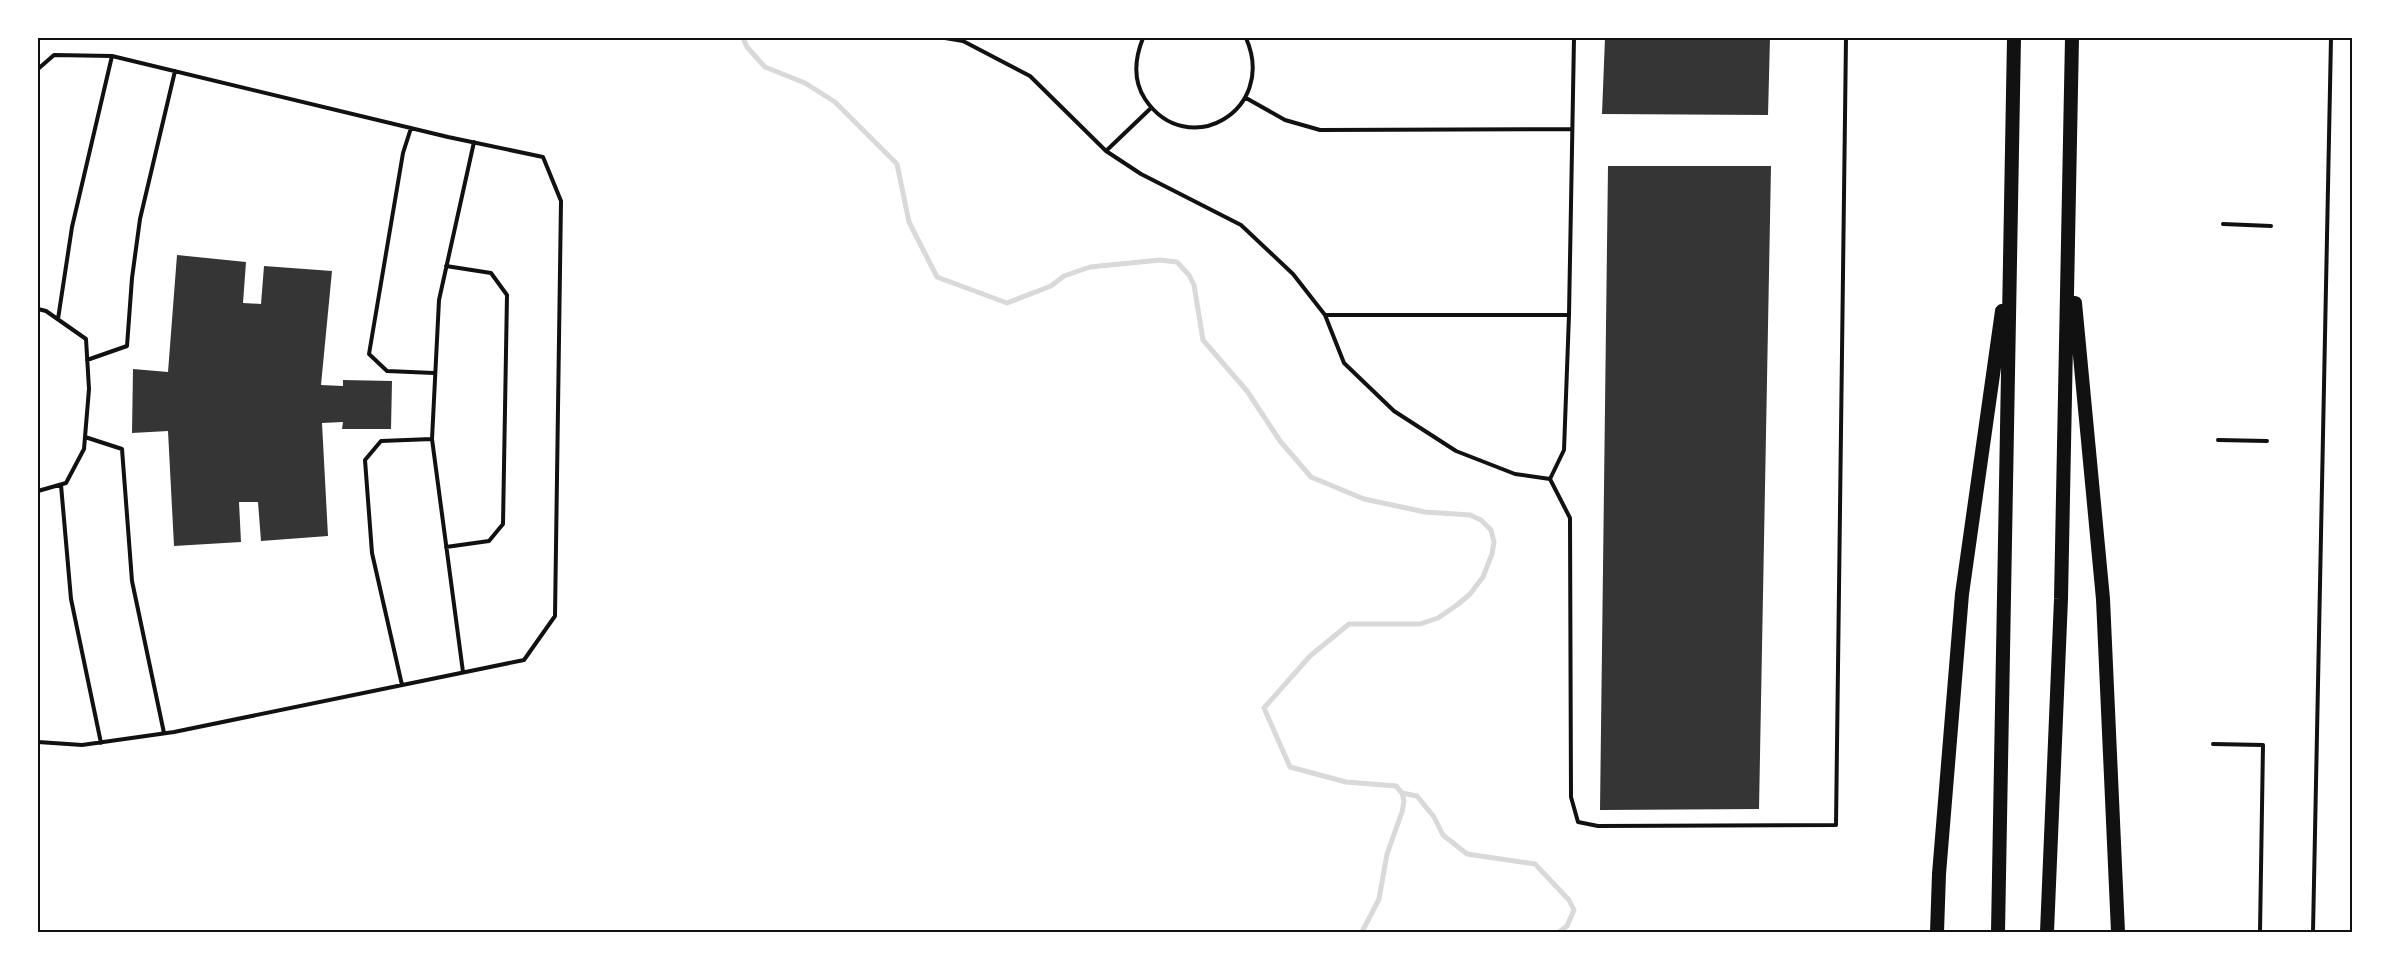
<svg xmlns="http://www.w3.org/2000/svg" width="2390" height="970" viewBox="0 0 2390 970" font-family="'Golos Text',sans-serif">
<rect width="100%" height="100%" fill="#fff"/>
<g fill="none" stroke-linecap="round" stroke-linejoin="round">
<!-- stream -->
<path stroke="#d9d9d9" stroke-width="5" d="M 743,38 L 747,47 L 765,67 L 805,83 L 835,102 L 897,164 L 909,222 L 937,277 L 1007,303 L 1051,286 L 1064,276 L 1090,267 L 1160,260 L 1177,262 L 1189,275 L 1194,285 L 1203,340 L 1247,391 L 1280,441 L 1311,477 L 1364,499 L 1425,512 L 1470,515 L 1481,520 L 1491,530 L 1494,542 L 1492,554 L 1483,577 L 1470,594 L 1457,605 L 1438,618 L 1420,624 L 1349,624 L 1310,656 L 1264,708 L 1290,767 L 1346,782 L 1396,786 L 1402,793 L 1417,796 L 1434,817 L 1443,835 L 1467,854 L 1535,864 L 1569,900 L 1574,910 L 1567,926 L 1559,932
M 1362,932 L 1379,899 L 1387,854 L 1402,812 L 1404,801 L 1402,793"/>
</g>
<!-- building -->
<path fill="#353535" d="M 1605,38 L 1770,38 L 1768,115 L 1602,114 Z
M 1608,166 L 1771,166 L 1759,809 L 1600,810 Z
M 177,255 L 246,262 L 243,303 L 261,304 L 264,266 L 332,271 L 321,385 L 343,386 L 343,380 L 392,381 L 391,429 L 342,429 L 343,422 L 322,423 L 328,536 L 261,541 L 258,502 L 239,502 L 241,542 L 174,546 L 168,431 L 132,433 L 133,369 L 168,372 Z"/>
<g fill="none" stroke-linecap="round" stroke-linejoin="round">
<!-- service -->
<path stroke="#111" stroke-width="4" d="M 945,38 L 963,41 L 1030,76 L 1106,151 L 1141,174 L 1241,225 L 1293,274 L 1325,315 L 1344,363 L 1394,411 L 1456,451 L 1515,474 L 1550,479 L 1570,518 L 1571,797 L 1578,822 L 1598,826 L 1836,825 L 1846,38
M 1143,38 C 1135,58 1132,79 1145,99 C 1187,162 1278,111 1246,38
M 38,69 L 54,55 L 112,56 L 448,137 L 543,157 L 561,201 L 555,616 L 524,660 L 174,732 L 82,745 L 38,742
M 1246,98 L 1285,120 L 1320,130 L 1571,129
M 411,128 L 403,153 L 369,354 L 387,371 L 434,373
M 1106,151 L 1151,108
M 2223,224 L 2271,226
M 38,309 L 46,311 L 86,339 L 89,389 L 84,449 L 66,483 L 38,491
M 1325,315 L 1569,315
M 58,319 L 72,227 L 112,56
M 87,360 L 127,346 L 132,278 L 140,219 L 175,71
M 85,437 L 122,449 L 132,581 L 164,733
M 432,439 L 439,300 L 474,142
M 2218,440 L 2267,441
M 1550,479 L 1564,450 L 1569,315 L 1574,38
M 61,485 L 71,599 L 101,743
M 446,547 L 489,541 L 503,524 L 507,295 L 491,273 L 446,266
M 402,685 L 372,553 L 365,460 L 381,441 L 432,439 L 463,672
M 2213,744 L 2263,745 L 2260,932
M 2313,932 L 2331,38"/>
<!-- motorway -->
<path stroke="#111" stroke-width="14" d="M 2075,303 L 2103,599 L 2118,932
M 1937,932 L 1939,874 L 1962,594 L 2002,311
M 1998,932 L 2014,38
M 2047,932 L 2061,599 L 2072,38"/>
</g>
<!-- border -->
<rect width="2390" height="970" fill="none" stroke="#ffffff" stroke-width="78"/>
<rect x="39" y="39" width="2312" height="892" fill="none" stroke="#111" stroke-width="2"/>
</svg>
